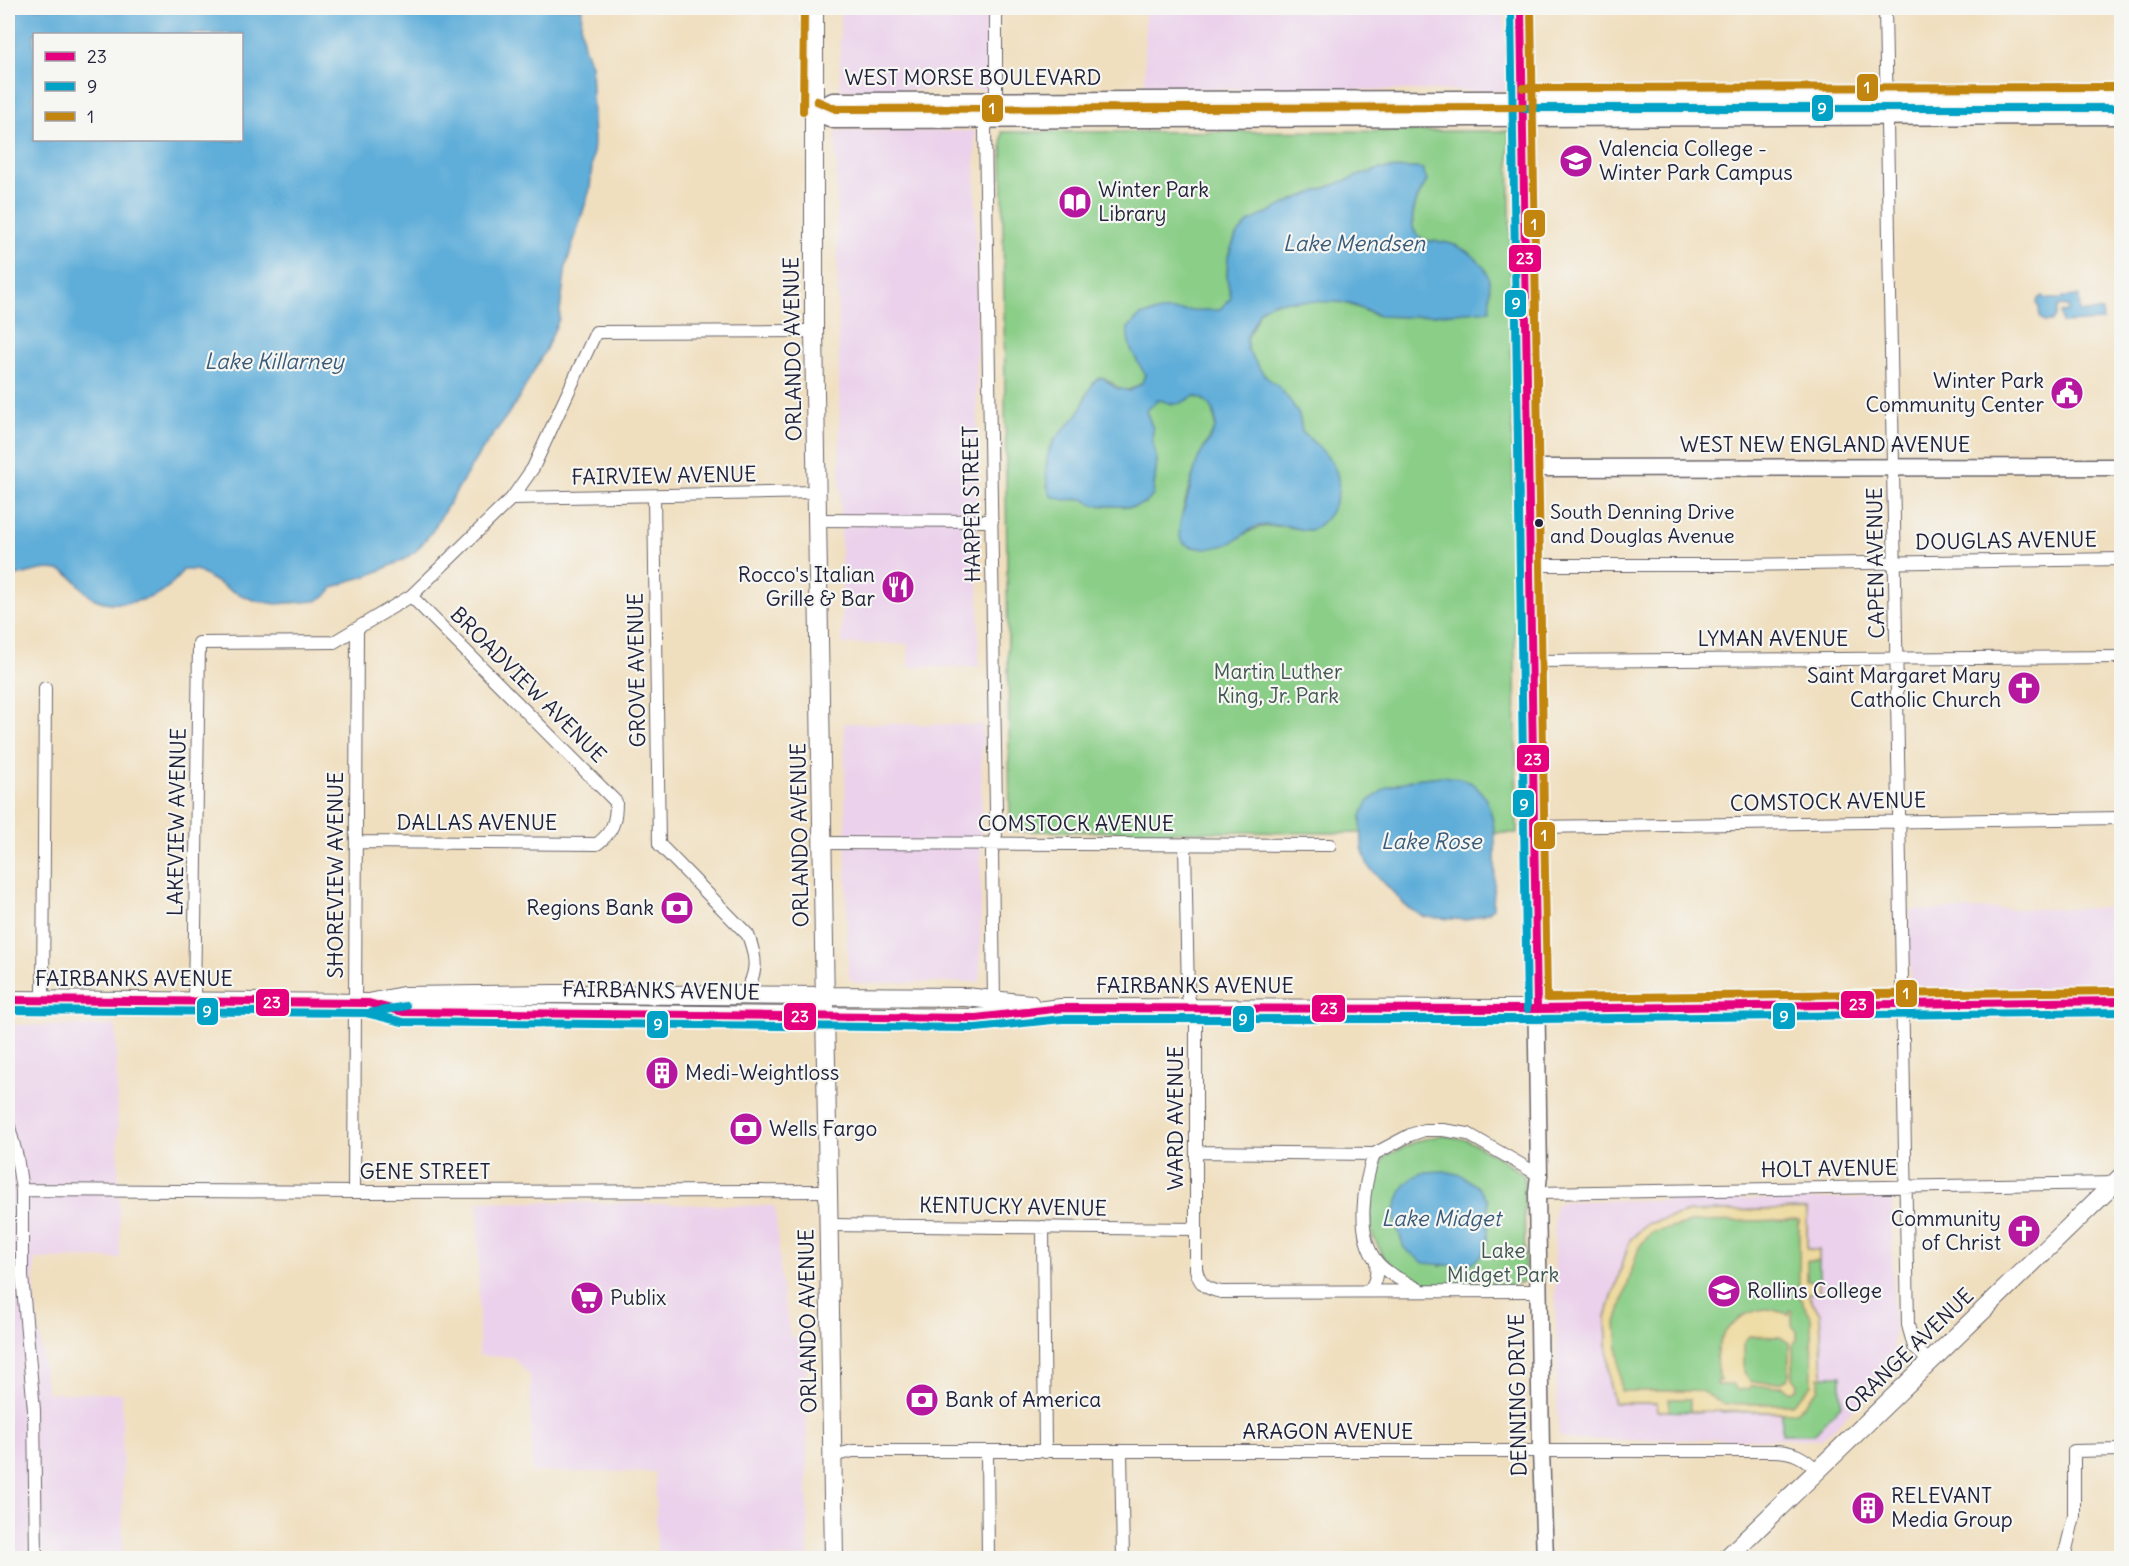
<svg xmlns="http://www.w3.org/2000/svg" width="2129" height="1566" viewBox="0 0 2129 1566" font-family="Delius,sans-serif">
<rect width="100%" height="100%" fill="#f6f6f2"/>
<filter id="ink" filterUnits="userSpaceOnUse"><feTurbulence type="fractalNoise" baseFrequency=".0167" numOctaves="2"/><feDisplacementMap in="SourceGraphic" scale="12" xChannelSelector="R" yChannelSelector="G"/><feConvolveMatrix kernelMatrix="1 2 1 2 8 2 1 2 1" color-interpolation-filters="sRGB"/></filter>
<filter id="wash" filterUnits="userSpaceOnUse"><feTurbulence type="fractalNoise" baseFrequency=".008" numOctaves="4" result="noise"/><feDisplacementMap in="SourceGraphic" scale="24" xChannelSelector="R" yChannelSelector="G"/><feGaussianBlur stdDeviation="1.35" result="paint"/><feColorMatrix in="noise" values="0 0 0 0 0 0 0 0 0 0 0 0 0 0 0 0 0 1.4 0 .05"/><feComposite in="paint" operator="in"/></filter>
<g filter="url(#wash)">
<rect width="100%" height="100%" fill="#f0dfbf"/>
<!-- built -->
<path fill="#ebd1eb" d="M 840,8 L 987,8 L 989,90 L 840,90 Z
M 1145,8 L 1504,8 L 1506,76 L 1504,91 L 1145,88 Z
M 836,131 L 975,131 L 979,667 L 909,667 L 908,644 L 842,644 Z
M 844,723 L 982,725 L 980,982 L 855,983 L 850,979 L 848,971 Z
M 2121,908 L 2121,990 L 1915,992 L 1910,985 L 1910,910 Z
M 8,1025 L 116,1026 L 120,1258 L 35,1259 L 34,1282 L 36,1308 L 47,1393 L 122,1393 L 123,1558 L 8,1558 Z
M 1892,1198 L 1894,1370 L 1822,1439 L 1576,1440 L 1561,1437 L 1558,1432 L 1554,1211 L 1556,1204 L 1565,1201 Z
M 478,1201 L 775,1206 L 782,1290 L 791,1337 L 806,1338 L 808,1558 L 657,1558 L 655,1472 L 532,1472 L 530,1376 L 513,1357 L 479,1356 Z"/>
<!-- green -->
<path fill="#8ace87" stroke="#567861" stroke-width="1.5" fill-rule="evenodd" d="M 1509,131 L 1517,833 L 1495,833 L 1491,813 L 1442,776 L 1415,779 L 1387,787 L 1361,816 L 1362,833 L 1010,831 L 1002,132 ZM 1415,168 L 1427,181 C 1416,197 1400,235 1429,241 C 1433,242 1439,241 1443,242 C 1450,243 1459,247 1465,251 C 1473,255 1480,263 1486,270 L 1457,312 C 1433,315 1408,318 1383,316 C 1372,316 1364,309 1353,306 C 1336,299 1277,296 1263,308 C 1258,312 1257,318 1254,324 C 1250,333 1245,339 1248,349 C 1254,374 1287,390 1298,414 C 1301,419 1301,426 1302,432 L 1311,440 L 1310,530 C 1280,526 1261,520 1236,540 L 1180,536 C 1180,510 1198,450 1215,430 C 1215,411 1214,403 1195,396 L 1180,403 L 1158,400 L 1146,411 L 1153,429 L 1152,439 L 1157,461 L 1153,495 L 1147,502 L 1134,507 L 1094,505 L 1084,499 L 1076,500 L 1047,487 L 1049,449 L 1054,440 L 1075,419 L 1082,408 L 1086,395 L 1097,379 L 1104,378 C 1123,387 1118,398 1142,383 L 1145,374 L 1128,328 L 1140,316 L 1161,311 L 1219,310 L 1231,298 L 1227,278 L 1228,257 L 1236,236 L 1249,222 L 1296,199 L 1361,175 L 1380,169 Z
M 1442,1135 L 1467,1140 L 1500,1158 L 1524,1175 L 1525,1282 L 1507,1286 L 1432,1285 L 1407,1277 L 1384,1258 L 1371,1232 L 1371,1178 L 1386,1156 L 1417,1141 ZM 1488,1200 L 1488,1242 L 1481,1256 L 1440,1266 Z
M 1807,1209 L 1807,1249 L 1819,1250 L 1819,1293 L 1807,1293 L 1820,1314 L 1823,1376 L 1841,1376 L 1841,1405 L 1814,1434 L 1782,1434 L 1782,1412 L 1720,1412 L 1702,1401 L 1701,1412 L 1658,1411 L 1657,1403 L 1614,1403 L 1609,1382 L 1606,1317 L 1630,1240 L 1647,1224 L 1690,1212 Z"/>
<!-- sand -->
<path fill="#eeda9e" stroke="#887e6c" stroke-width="1.5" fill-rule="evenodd" d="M 1807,1209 L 1807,1249 L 1819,1250 L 1819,1261 L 1807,1261 L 1807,1281 L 1819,1281 L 1819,1293 L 1807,1293 L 1820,1314 L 1823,1377 L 1819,1377 L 1819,1389 L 1796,1412 L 1690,1411 L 1690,1399 L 1669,1399 L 1669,1411 L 1658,1411 L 1657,1403 L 1614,1403 L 1609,1382 L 1606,1317 L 1630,1240 L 1647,1224 L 1690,1212 ZM 1799,1220 L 1799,1296 L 1811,1318 L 1812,1385 L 1792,1404 L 1724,1404 L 1701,1391 L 1621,1391 L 1616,1323 L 1639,1247 L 1651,1233 L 1695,1222 Z
M 1769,1309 L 1789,1314 L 1789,1310 L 1792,1310 L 1792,1326 L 1797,1331 L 1797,1340 L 1793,1344 L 1793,1377 L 1797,1382 L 1796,1389 L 1790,1392 L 1783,1386 L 1750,1386 L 1748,1389 L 1737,1390 L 1733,1385 L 1717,1385 L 1717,1381 L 1721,1381 C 1705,1346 1732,1310 1769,1309 ZM 1749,1336 L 1780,1337 L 1789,1343 L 1789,1377 L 1783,1382 L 1751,1382 L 1744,1372 L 1744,1342 Z"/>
<!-- water -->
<path fill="#5fadd9" stroke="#40688a" stroke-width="1.5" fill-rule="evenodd" d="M 8,8 L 582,8 L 581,28 L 584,46 L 591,65 L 594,143 L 590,189 L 566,266 L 559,319 L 546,349 L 516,403 L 477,457 L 431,533 L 416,551 L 403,560 L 370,575 L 349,581 L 333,588 L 326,596 L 316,601 L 276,604 L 253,600 L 230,590 L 196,570 L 183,570 C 177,579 170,587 160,593 C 143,602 112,608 93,598 C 81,591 76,576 62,571 C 45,565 25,576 8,577 ZM 34,34 L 242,34 L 242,140 L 34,140 Z
M 1415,168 L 1423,169 L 1427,181 C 1416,197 1400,234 1428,241 C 1433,242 1438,241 1442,242 C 1459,244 1480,257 1487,273 C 1492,283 1489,299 1490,310 L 1406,317 L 1380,316 L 1353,305 L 1339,302 L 1289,301 L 1275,302 L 1264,307 L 1260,311 L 1247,336 L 1247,349 L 1264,375 L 1280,388 L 1291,402 L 1299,415 L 1302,432 C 1328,455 1352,475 1330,513 C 1325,520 1318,529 1309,530 C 1302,531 1294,527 1287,526 C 1279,525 1267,525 1259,526 C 1249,528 1244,535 1236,540 C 1224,548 1200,551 1187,545 C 1171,538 1184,510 1187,499 C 1191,485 1193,472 1198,459 C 1202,451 1215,432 1215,427 C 1217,410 1210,401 1195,396 C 1188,398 1181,405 1174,404 C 1168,404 1164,400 1158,400 L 1146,411 L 1153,429 L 1152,439 L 1157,461 L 1153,495 L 1147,502 L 1134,507 L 1094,505 L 1084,499 L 1065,500 L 1051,496 C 1044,481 1044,455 1054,441 C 1061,430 1072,423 1079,412 C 1086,401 1087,389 1097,379 L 1103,378 L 1116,388 L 1130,391 L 1142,383 L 1145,374 C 1136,359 1126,345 1128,328 L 1140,316 L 1161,311 L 1219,310 L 1231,298 L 1227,278 L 1228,257 L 1236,236 L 1249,222 L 1296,199 L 1361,175 L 1380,169 Z
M 2042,296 L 2046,299 L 2063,299 L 2063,297 L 2079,296 L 2080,312 L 2102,311 L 2103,321 L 2062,323 L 2061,313 L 2068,312 L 2068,307 L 2060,306 L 2057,310 L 2056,317 L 2051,322 L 2044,322 L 2040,317 L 2039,308 L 2037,303 L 2038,299 Z
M 1442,776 C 1450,777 1459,777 1466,780 C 1506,798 1494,873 1493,908 L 1489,912 L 1467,920 L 1425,917 L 1408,908 L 1368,866 L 1362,847 L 1361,816 L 1368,802 L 1387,787 L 1415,779 Z
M 1444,1171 L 1461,1175 L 1478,1187 L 1488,1200 L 1488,1242 L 1481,1256 L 1473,1262 L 1458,1266 L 1424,1263 L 1404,1248 L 1395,1220 L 1395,1209 L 1400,1195 L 1405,1185 L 1414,1177 L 1425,1172 Z"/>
</g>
<g filter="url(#ink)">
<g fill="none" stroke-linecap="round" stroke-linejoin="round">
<!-- street casing -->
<g stroke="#6a6469" stroke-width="14">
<path id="street" d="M 1885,8 L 1908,1325 L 1914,1347 L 1930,1362
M 654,496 L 659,844 L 748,935 C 757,959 758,972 744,995
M 512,498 L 817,492
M 817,520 L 992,521
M 1530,565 L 1737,565 L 2122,559
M 1532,661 L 2122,657
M 1535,827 L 2122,818
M 356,842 L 597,844 C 613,832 616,821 616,802 L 411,596
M 822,843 L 1330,845
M 1185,844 L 1188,996 L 1196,1021 L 1196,1269 C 1199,1284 1206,1289 1221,1292 L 1539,1291
M 994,1000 L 992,853 L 996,834 L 996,810 L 985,129 L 996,92 L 996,8
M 43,1001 L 45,688
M 194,1002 L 199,643 L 334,642 L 411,596 L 512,498 L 533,468 L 596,332 L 814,331
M 8,1123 L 17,1157 L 22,1190 L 22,1276 L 34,1410 L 36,1558
M 1196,1152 L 1374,1154 L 1410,1135 L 1424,1130 L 1443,1130 L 1468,1134 L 1539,1175
M 1374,1154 C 1364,1184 1355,1235 1377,1262 C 1388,1275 1406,1282 1420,1290
M 22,1190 L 354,1192 L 828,1191
M 354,1192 L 357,630
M 1537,1193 L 2118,1183
M 829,1225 L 1196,1229
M 1043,1227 L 1045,1452
M 1369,1291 C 1377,1280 1377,1273 1376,1261
M 987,1452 L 988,1558
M 1121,1452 L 1123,1558
M 832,1456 L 853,1451 L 1773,1451 C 1793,1451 1804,1457 1818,1471
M 2064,1558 L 2074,1516 L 2074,1451 L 2122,1450"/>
</g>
<!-- secondary casing -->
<g stroke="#6a6469" stroke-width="19">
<path id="secondary" d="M 1521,8 L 1539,1175 L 1537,1193 L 1541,1451 L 1545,1558
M 813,111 L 833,101 L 2122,97
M 813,111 L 834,120 L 2122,116
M 1529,468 L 2122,467"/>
</g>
<!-- primary casing -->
<g stroke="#6a6469" stroke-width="20">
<path id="primary" d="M 814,8 L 814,331 L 834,1558
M 8,1000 L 369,1003 L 403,996 L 554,994 L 966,997 L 1030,1004
M 369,1003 L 403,1012 L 433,1012 L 976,1018 L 1061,1008 L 1537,1009 L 2122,1001
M 1727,1558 L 2122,1176"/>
</g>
<!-- street -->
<use href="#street" stroke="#fff" stroke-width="12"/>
<!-- secondary -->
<use href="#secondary" stroke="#fff" stroke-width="16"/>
<!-- primary -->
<use href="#primary" stroke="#fff" stroke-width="18"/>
<!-- bus-1 casing -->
<g stroke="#f6f6f2" stroke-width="12">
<path id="bus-1" d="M 1521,8 L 1537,1009
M 8,1000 L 369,1003 L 403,1012 L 976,1018 L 1061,1008 L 1537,1009 L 2122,1001"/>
</g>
<!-- bus-2 casing -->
<g stroke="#f6f6f2" stroke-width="12">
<path id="bus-2" d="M 1511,8 L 1527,1009
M 1523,108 L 2122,108
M 8,1010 L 369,1013 L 406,1006
M 366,1013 L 403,1022 L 976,1028 L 1062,1019 L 1537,1019 L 2122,1012"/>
</g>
<!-- bus-3 casing -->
<g stroke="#f6f6f2" stroke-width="12">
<path id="bus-3" d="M 1531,8 L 1547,998 L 2122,991
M 1523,88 L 2122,87
M 817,101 L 836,109 L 1523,107
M 803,111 L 804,8"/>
</g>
<!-- bus-1 -->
<use href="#bus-1" stroke="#e5007d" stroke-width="8"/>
<!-- bus-2 -->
<use href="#bus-2" stroke="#02a2c7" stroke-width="8"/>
<!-- bus-3 -->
<use href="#bus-3" stroke="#c2850f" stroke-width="8"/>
</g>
</g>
<!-- icons -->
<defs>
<g id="university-disc" transform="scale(1.725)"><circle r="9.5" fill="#b5179e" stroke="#f6f6f2"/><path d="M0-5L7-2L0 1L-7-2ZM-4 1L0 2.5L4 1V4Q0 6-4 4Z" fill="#fff"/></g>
<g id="library-disc" transform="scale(1.725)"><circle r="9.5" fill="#b5179e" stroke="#f6f6f2"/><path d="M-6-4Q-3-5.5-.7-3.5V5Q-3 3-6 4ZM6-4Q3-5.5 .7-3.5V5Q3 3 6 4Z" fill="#fff"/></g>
<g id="civic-disc" transform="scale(1.725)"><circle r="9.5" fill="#b5179e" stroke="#f6f6f2"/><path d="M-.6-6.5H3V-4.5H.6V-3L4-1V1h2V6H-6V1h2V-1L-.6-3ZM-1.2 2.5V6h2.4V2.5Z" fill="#fff"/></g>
<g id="restaurant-disc" transform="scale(1.725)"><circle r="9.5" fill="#b5179e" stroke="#f6f6f2"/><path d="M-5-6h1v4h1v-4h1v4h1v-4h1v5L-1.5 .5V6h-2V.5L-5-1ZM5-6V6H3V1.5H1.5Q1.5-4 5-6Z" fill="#fff"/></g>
<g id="church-disc" transform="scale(1.725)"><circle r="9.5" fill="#b5179e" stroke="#f6f6f2"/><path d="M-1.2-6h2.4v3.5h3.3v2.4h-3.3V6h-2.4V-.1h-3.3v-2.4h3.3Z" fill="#fff"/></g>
<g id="bank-disc" transform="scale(1.725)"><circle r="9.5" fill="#b5179e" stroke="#f6f6f2"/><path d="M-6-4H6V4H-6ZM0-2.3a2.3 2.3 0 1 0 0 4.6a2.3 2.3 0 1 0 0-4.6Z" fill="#fff"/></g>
<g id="building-disc" transform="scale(1.725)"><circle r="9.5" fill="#b5179e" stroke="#f6f6f2"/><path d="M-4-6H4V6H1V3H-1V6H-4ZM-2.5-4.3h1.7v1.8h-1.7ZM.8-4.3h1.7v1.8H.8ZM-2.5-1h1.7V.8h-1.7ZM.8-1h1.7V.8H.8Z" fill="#fff"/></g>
<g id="supermarket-disc" transform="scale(1.725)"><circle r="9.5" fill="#b5179e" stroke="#f6f6f2"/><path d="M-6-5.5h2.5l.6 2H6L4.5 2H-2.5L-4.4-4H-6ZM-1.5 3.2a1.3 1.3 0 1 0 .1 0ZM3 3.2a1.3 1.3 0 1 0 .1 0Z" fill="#fff"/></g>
</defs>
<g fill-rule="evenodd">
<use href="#university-disc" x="1576" y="161"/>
<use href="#library-disc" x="1075" y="202"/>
<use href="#civic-disc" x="2067" y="393"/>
<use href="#restaurant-disc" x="898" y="587"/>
<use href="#church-disc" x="2024" y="688"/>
<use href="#bank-disc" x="677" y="908"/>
<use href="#building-disc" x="662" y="1073"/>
<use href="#bank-disc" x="746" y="1129"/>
<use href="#church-disc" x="2024" y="1231"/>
<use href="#university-disc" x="1724" y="1291"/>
<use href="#supermarket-disc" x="587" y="1298"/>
<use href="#bank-disc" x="922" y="1400"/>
<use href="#building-disc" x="1868" y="1508"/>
</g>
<!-- markers -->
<circle fill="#22223b" stroke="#f6f6f2" stroke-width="2" cx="1539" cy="523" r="5"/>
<g text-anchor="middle" stroke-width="4.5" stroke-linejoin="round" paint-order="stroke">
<!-- bus labels -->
<g font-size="20" fill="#22223b" stroke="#f6f6f2" text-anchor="start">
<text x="1550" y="519">South Denning Drive<tspan x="1550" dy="24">and Douglas Avenue</tspan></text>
</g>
<!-- street labels -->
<g font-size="21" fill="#22223b" stroke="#f6f6f2">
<text x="973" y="85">WEST MORSE BOULEVARD</text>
<text transform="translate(793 349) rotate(-91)" y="7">ORLANDO AVENUE</text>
<text x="1825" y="452">WEST NEW ENGLAND AVENUE</text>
<text transform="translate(664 476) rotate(-1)" y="7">FAIRVIEW AVENUE</text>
<text transform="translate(972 504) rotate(-91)" y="7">HARPER STREET</text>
<text transform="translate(2006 541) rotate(-1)" y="7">DOUGLAS AVENUE</text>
<text transform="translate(1876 563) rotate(-91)" y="7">CAPEN AVENUE</text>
<text x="1773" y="646">LYMAN AVENUE</text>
<text transform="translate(637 670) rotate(-91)" y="7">GROVE AVENUE</text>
<text transform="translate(528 685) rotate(45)" y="7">BROADVIEW AVENUE</text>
<text transform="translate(1828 802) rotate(-1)" y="7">COMSTOCK AVENUE</text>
<text transform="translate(177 822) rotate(-89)" y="7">LAKEVIEW AVENUE</text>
<text x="477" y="830">DALLAS AVENUE</text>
<text x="1076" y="831">COMSTOCK AVENUE</text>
<text transform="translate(800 835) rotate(-91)" y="7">ORLANDO AVENUE</text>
<text transform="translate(336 875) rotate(-90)" y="7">SHOREVIEW AVENUE</text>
<text x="134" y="986">FAIRBANKS AVENUE</text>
<text x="1195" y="993">FAIRBANKS AVENUE</text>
<text transform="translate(661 991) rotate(1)" y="7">FAIRBANKS AVENUE</text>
<text transform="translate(1176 1118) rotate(-90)" y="7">WARD AVENUE</text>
<text transform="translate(1829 1169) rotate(-1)" y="7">HOLT AVENUE</text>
<text x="425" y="1179">GENE STREET</text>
<text transform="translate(1013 1207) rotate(1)" y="7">KENTUCKY AVENUE</text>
<text transform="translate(808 1321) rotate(-91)" y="7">ORLANDO AVENUE</text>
<text transform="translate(1909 1351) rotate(-44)" y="7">ORANGE AVENUE</text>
<text transform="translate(1518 1395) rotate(-91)" y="7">DENNING DRIVE</text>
<text x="1328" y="1439">ARAGON AVENUE</text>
</g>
<!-- poi labels -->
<g font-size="21" fill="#22223b" stroke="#f6f6f2" text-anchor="start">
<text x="1599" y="156">Valencia College -<tspan x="1599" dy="24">Winter Park Campus</tspan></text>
<text x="1098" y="197">Winter Park<tspan x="1098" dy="24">Library</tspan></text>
<text x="2044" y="388" text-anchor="end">Winter Park<tspan x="2044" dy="24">Community Center</tspan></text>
<text x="875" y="582" text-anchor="end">Rocco's Italian<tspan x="875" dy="24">Grille &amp; Bar</tspan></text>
<text x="2001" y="683" text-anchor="end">Saint Margaret Mary<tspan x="2001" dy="24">Catholic Church</tspan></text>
<text x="654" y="915" text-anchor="end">Regions Bank</text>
<text x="685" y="1080">Medi-Weightloss</text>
<text x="769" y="1136">Wells Fargo</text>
<text x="2001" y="1226" text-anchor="end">Community<tspan x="2001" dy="24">of Christ</tspan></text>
<text x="1747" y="1298">Rollins College</text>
<text x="610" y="1305">Publix</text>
<text x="945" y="1407">Bank of America</text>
<text x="1891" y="1503">RELEVANT<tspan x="1891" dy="24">Media Group</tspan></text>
</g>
<!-- park labels -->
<g font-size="21" fill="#415652" stroke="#f6f6f2">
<text x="1278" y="679">Martin Luther<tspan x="1278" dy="24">King, Jr. Park</tspan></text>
<text x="1503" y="1258">Lake<tspan x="1503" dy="24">Midget Park</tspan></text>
</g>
<!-- water labels -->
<g font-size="22" font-style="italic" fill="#3a5a7a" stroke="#f6f6f2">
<text x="1354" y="251">Lake Mendsen</text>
<text x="274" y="369">Lake Killarney</text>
<text x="1431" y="849">Lake Rose</text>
<text x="1441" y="1226">Lake Midget</text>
</g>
</g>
<g stroke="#f6f6f2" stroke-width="2">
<rect x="1856" y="73" width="23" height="29" rx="6" fill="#c2850f"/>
<rect x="1811" y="94" width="23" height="28" rx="6" fill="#02a2c7"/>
<rect x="981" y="94" width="23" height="29" rx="6" fill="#c2850f"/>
<rect x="1523" y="209" width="23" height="29" rx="6" fill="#c2850f"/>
<rect x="1508" y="244" width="34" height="29" rx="6" fill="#e5007d"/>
<rect x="1504" y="289" width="23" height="29" rx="6" fill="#02a2c7"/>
<rect x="1516" y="744" width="34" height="29" rx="6" fill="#e5007d"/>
<rect x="1512" y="789" width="23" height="29" rx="6" fill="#02a2c7"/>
<rect x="1533" y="821" width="23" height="29" rx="6" fill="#c2850f"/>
<rect x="1895" y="979" width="23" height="29" rx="6" fill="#c2850f"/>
<rect x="255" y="988" width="35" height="29" rx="6" fill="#e5007d"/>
<rect x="1840" y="990" width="35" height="29" rx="6" fill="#e5007d"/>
<rect x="1311" y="994" width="35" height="29" rx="6" fill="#e5007d"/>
<rect x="196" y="997" width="23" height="29" rx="6" fill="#02a2c7"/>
<rect x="1772" y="1002" width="24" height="28" rx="6" fill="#02a2c7"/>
<rect x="783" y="1002" width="34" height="29" rx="6" fill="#e5007d"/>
<rect x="1232" y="1005" width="23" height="28" rx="6" fill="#02a2c7"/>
<rect x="646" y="1010" width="23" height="29" rx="6" fill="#02a2c7"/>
</g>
<g font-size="16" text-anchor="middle" font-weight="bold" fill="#fff">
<text x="1867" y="93">1</text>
<text x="1822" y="114">9</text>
<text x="992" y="114">1</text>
<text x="1534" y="230">1</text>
<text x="1525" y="264">23</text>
<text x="1516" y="309">9</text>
<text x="1533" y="765">23</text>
<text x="1524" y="810">9</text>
<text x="1544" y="841">1</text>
<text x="1906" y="999">1</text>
<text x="272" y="1008">23</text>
<text x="1858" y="1010">23</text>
<text x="1329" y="1014">23</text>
<text x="207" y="1017">9</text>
<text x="1784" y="1022">9</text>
<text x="800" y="1022">23</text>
<text x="1243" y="1025">9</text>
<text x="658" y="1030">9</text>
</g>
<!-- margin -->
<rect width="2129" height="1566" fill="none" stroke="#f6f6f2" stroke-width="30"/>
<!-- legend -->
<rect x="33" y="33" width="210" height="108" fill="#f6f6f2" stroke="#a1a1a9" stroke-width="1.5"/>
<rect x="45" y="52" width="30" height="9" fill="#e5007d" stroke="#a1a1a9" stroke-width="1.5"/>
<text x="87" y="63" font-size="18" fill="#22223b">23</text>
<rect x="45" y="82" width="30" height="9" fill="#02a2c7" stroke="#a1a1a9" stroke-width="1.5"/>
<text x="87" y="93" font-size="18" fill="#22223b">9</text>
<rect x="45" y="112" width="30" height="9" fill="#c2850f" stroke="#a1a1a9" stroke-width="1.5"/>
<text x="87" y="123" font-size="18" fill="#22223b">1</text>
</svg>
